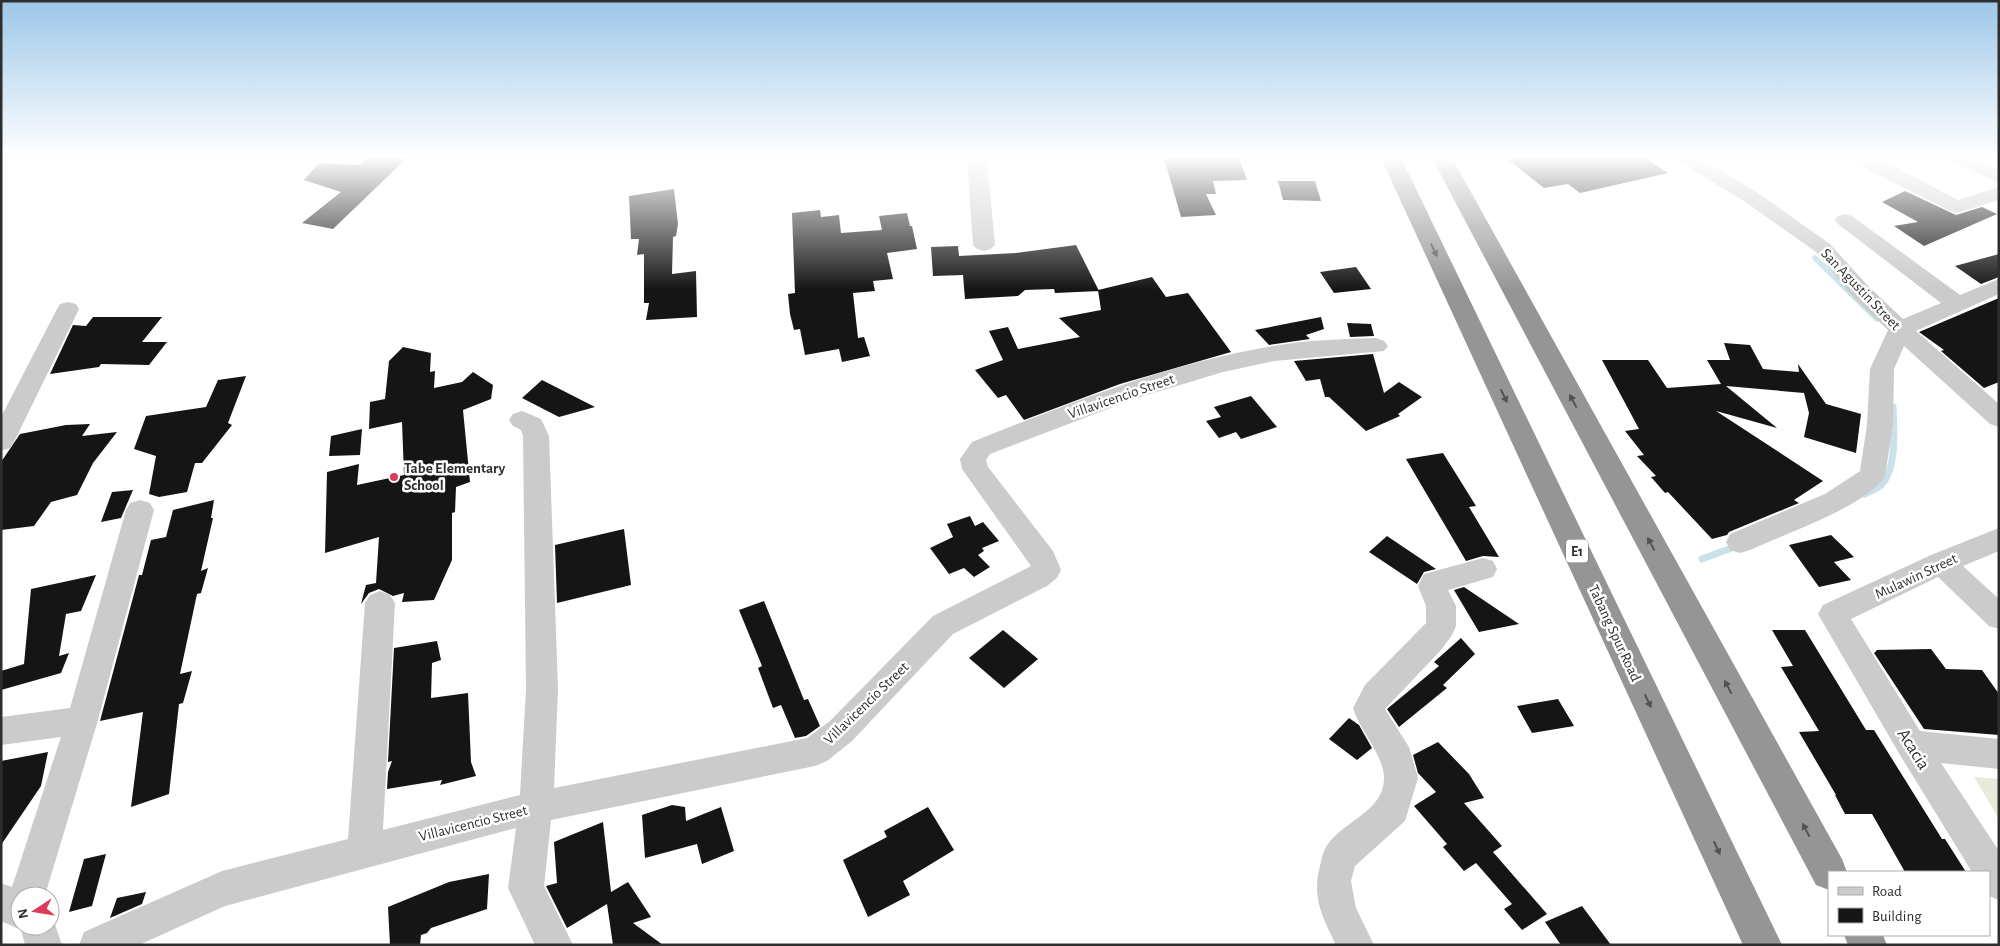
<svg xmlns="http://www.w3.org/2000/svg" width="2000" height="946" viewBox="0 0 2000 946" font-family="'Alegreya Sans',sans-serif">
<rect width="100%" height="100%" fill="#fff"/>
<!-- green -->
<path fill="#e6ebdc" d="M 1974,777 L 1999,779 L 1999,819 Z"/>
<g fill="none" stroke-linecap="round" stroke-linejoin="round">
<!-- stream-far1 -->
<path stroke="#cae1e9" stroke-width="5.5" d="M 1815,258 L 1877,319"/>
<!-- stream -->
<path stroke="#cae1e9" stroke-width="7" d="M 1865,494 C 1870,491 1878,489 1882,484 C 1897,468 1894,427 1893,407
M 1702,559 L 1737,546"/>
</g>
<!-- building -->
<path fill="#151515" d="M 364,158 L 407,158 L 333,229 L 302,223 L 341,192 L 304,180 L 319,163 L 361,165 Z
M 1164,158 L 1239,158 L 1247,180 L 1213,181 L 1216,194 L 1206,194 L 1216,215 L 1181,217 Z
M 1506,158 L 1645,158 L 1668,173 L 1580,193 L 1568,184 L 1544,188 Z
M 1278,181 L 1315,181 L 1321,201 L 1283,200 Z
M 674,189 L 678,224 L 676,236 L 673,237 L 672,274 L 696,271 L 697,317 L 646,320 L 649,303 L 644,303 L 644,254 L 637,255 L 639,239 L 631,239 L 629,196 Z
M 1905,191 L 1956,215 L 1982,207 L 1997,214 L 1924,246 L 1894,226 L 1918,222 L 1882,202 Z
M 820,210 L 821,217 L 839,215 L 841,233 L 882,230 L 879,216 L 907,213 L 910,226 L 912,226 L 917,249 L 887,253 L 893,279 L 873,281 L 875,291 L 853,293 L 858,338 L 864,337 L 870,356 L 842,362 L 839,349 L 805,355 L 800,329 L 794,330 L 790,314 L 788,294 L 795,293 L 792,213 Z
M 1076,245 L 1099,291 L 1055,293 L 1054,289 L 1025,290 L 1018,296 L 965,299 L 963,275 L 933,276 L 931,247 L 958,246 L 959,256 L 1016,253 Z
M 1999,254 L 1999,277 L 1981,284 L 1955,266 Z
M 1356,267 L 1371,289 L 1334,293 L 1320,272 Z
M 1152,277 L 1166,297 L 1188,293 L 1231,352 L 1120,384 L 1024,420 L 1006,395 L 998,398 L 975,370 L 1003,360 L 989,331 L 1008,327 L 1018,349 L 1080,337 L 1059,318 L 1101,310 L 1098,290 Z
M 1999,298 L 1999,382 L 1984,388 L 1941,351 L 1944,350 L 1919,332 Z
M 93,317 L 162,317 L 142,342 L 167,342 L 149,365 L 101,364 L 99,367 L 50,374 L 73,325 L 86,326 Z
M 1321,317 L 1324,329 L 1306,335 L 1310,339 L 1269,345 L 1255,330 Z
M 1347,323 L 1371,324 L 1374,336 L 1350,337 Z
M 1724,343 L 1750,345 L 1763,369 L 1799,372 L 1798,364 L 1826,404 L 1861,414 L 1856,453 L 1804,437 L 1809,413 L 1804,393 L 1726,386 L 1777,428 L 1716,411 L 1823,481 L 1794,500 L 1799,503 L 1729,532 L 1727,535 L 1712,539 L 1668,492 L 1665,493 L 1651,477 L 1656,476 L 1637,456 L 1644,455 L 1625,431 L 1639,429 L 1602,360 L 1648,360 L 1667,388 L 1721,384 L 1707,360 L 1730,360 Z
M 403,347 L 431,353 L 430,372 L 435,371 L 434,388 L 462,382 L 473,372 L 493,385 L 491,399 L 463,410 L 470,482 L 456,487 L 455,512 L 452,513 L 452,560 L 434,600 L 402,602 L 404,593 L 393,596 L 379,589 L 369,593 L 361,604 L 366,585 L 376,583 L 379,537 L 325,553 L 327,472 L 359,464 L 357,485 L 404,475 L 402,422 L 369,429 L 370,402 L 385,399 L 389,361 Z
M 1373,354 L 1384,393 L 1399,382 L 1422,397 L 1398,414 L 1400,416 L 1366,431 L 1329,397 L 1325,397 L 1320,379 L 1306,381 L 1294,361 Z
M 246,376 L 228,423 L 232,425 L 202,463 L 195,463 L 187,492 L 159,497 L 149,494 L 156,456 L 134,449 L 146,416 L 206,407 L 218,380 Z
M 542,380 L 595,407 L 559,417 L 522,398 Z
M 1251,396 L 1277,427 L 1241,439 L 1236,432 L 1219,438 L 1206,421 L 1221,417 L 1214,407 Z
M 90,424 L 82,436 L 117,432 L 93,463 L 77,495 L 51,502 L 34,526 L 1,530 L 1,462 L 20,434 L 66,425 Z
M 362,429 L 360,455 L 329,456 L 331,436 Z
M 1443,453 L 1476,506 L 1469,507 L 1499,557 L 1483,556 L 1466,561 L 1406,459 Z
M 133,490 L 121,518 L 101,522 L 112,492 Z
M 214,500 L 211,518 L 213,518 L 201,571 L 208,568 L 201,593 L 197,594 L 180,674 L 192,671 L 183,703 L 179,704 L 169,794 L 131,807 L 143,712 L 100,721 L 139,575 L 142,575 L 151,540 L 166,537 L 173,510 Z
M 970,516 L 975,526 L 983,522 L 999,541 L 982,548 L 984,551 L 978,555 L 990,567 L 974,577 L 964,568 L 949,574 L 930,548 L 953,537 L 947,524 Z
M 624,529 L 631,585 L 557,603 L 555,545 Z
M 1831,535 L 1854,557 L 1834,562 L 1851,580 L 1819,587 L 1789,545 Z
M 1387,536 L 1436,569 L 1424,572 L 1417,584 L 1369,552 Z
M 96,575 L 81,611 L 66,614 L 59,656 L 69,653 L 61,673 L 1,690 L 1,671 L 24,664 L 31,589 Z
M 1464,587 L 1519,624 L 1479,632 L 1454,590 Z
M 764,601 L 804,700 L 808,699 L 820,726 L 806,736 L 795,738 L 781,705 L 773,708 L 758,668 L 762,666 L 739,610 Z
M 1003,630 L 1038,659 L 1004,688 L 969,658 Z
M 1772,630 L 1805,630 L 1866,730 L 1874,730 L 1942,839 L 1945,839 L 1966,872 L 1905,872 L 1872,814 L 1845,814 L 1835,795 L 1836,795 L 1799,732 L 1819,731 L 1781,667 L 1793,666 Z
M 1461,638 L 1475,654 L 1443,685 L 1447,688 L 1399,727 L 1387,709 L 1439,666 L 1434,662 Z
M 437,641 L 441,660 L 432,663 L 431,698 L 468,693 L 471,762 L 476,776 L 440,785 L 442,780 L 387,789 L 388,772 L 392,761 L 388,762 L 394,648 Z
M 1931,649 L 1946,669 L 1982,670 L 1999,694 L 1999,735 L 1924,729 L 1874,653 L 1877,650 Z
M 1558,699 L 1574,726 L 1532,733 L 1517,706 Z
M 1349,718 L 1359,725 L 1372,748 L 1357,760 L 1329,739 Z
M 1438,742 L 1469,774 L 1484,798 L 1464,803 L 1502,846 L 1493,852 L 1547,914 L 1522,930 L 1504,909 L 1512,904 L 1476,863 L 1464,871 L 1443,847 L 1447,844 L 1414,806 L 1436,792 L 1418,773 L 1413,755 Z
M 48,752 L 41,786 L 1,845 L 1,761 Z
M 672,805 L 685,807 L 686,821 L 721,807 L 734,851 L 702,864 L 697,844 L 645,858 L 642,815 Z
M 928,807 L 954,850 L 903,881 L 910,895 L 868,917 L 843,860 L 887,837 L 884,831 Z
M 603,822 L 611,892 L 628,882 L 651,917 L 633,923 L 663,945 L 613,945 L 607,904 L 567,928 L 546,886 L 557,883 L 554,842 Z
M 106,854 L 92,906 L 69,912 L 84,859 Z
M 489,874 L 487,909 L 431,928 L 427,933 L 421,935 L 420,945 L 390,945 L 388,907 L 449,882 Z
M 146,892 L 142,904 L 110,918 L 117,898 Z
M 1582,906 L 1611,945 L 1561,945 L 1545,922 Z"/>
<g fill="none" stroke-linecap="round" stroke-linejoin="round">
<!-- minor -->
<path fill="#cbcbcb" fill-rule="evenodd" d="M 967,158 L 987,158 L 995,245 L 991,249 L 984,251 L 977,249 L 973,245 Z
M 1677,158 L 1700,158 L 1758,193 L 1830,244 L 1869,287 L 1903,319 L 1941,303 L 1838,224 L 1835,220 L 1838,216 L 1845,214 L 1852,216 L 1960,295 L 1999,279 L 1999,294 L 1916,331 L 1999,404 L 1999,427 L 1990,424 L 1904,346 L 1894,369 L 1893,425 L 1885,476 C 1869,505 1782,535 1750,550 L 1740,553 L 1730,550 L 1726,542 L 1730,534 L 1825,494 L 1860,471 L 1867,425 L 1870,369 L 1888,330 L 1853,297 L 1816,252 L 1744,201 L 1680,162 Z
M 1853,158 L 1878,158 L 1958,200 L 1999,187 L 1999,200 L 1957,213 L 1950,211 L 1855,163 Z
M 1950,158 L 1975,158 L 1999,169 L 1999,183 L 1953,162 Z
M 68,302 L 76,304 L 79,309 L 14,442 L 10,448 L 1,451 L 1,417 L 57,309 L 60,304 Z
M 1376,338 L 1384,341 L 1388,346 L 1384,351 L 1274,361 L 1223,372 L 1134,399 L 990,454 L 986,460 L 988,467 L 1053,551 L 1061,570 L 1057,578 L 1047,586 L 953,634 L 852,741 L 827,761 L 815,766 L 551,820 L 544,886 L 573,945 L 535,945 L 508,888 L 516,828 L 225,906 L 139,945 L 79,945 L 84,932 L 222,871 L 348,839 L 365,603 L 370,595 L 380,591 L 390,595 L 395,603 L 383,830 L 520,795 L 526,689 L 523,436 L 521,430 L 513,426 L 509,420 L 513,414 L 522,411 L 541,419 L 549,436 L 558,689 L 554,788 L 807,738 L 830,721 L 933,616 L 1031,566 L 962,469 L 960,459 L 972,442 C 1070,403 1169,363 1273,346 C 1307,340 1342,339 1376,338 Z
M 140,500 L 150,503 L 154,510 L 98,720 L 46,892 L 47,896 L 20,896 L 20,926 L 50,926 L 51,913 L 62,945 L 25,945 L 21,930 L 1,921 L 1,883 L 12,887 L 61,737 L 1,745 L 1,717 L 70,708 L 126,510 L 130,503 Z
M 1999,528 L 1999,551 L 1963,566 L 1999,599 L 1999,629 L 1989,626 L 1938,577 L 1851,619 L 1920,731 L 1999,739 L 1999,769 L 1941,763 L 1999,851 L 1999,900 L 1989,896 L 1989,872 L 1972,872 L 1900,755 L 1818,614 L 1823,605 L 1931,555 Z
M 1483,558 L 1493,561 L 1497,569 L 1493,577 L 1448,590 L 1456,606 L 1456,626 L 1452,635 L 1441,650 L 1385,709 L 1409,747 L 1418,778 L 1405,821 L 1355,866 L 1351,881 L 1356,908 L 1374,945 L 1336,945 C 1321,915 1311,895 1321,862 C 1322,856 1324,849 1328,844 C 1345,820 1385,811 1384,777 C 1383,754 1360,731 1353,708 L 1365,685 L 1426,623 L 1426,606 L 1418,586 L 1424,574 Z"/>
<!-- motorway -->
<path fill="#959595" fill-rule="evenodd" d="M 1381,158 L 1401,158 L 1782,945 L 1743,945 Z
M 1432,158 L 1452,158 L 1842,859 L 1847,872 L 1829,872 L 1829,890 L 1816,885 Z
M 1844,935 L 1883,935 L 1887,945 L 1848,945 Z"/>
</g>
<!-- one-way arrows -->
<defs><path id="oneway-solid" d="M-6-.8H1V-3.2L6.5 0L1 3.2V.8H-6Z" transform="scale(1.25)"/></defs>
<g fill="#525252">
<use href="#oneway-solid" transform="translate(1434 250) rotate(65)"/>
<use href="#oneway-solid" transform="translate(1504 396) rotate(65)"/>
<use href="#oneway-solid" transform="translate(1573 401) rotate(-118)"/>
<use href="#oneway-solid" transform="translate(1651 544) rotate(-118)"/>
<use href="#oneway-solid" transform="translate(1728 687) rotate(-118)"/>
<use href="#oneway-solid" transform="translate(1648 701) rotate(65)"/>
<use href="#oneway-solid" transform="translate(1806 830) rotate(-118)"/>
<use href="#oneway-solid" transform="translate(1717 848) rotate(65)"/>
</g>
<!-- sky -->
<linearGradient id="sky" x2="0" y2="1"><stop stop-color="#9cc6e8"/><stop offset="0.54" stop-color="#fff"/><stop offset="1" stop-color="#fff" stop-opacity="0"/></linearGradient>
<rect width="2000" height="290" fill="url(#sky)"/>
<!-- markers -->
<circle fill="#db3a59" stroke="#fff" stroke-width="2" cx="394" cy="477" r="5"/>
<g text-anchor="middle" stroke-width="5" stroke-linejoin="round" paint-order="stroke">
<!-- shield labels -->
<rect fill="#fff" stroke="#6d6d6d" stroke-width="1" x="1566" y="539.5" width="22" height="23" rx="4"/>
<g font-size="14" font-weight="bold" fill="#2e2e2e">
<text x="1577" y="556">E1</text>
</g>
<!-- street labels -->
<g font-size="15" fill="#2e2e2e" stroke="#fff">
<text transform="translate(1861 289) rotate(46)" y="5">San Agustin Street</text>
<text transform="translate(1121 396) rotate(-19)" y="5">Villavicencio Street</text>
<text transform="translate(1916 576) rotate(-25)" y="5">Mulawin Street</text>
<text transform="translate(1615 633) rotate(65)" y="5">Tabang Spur Road</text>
<text transform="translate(866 703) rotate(-44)" y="5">Villavicencio Street</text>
<text transform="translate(473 823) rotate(-14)" y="5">Villavicencio Street</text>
</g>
<!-- poi labels -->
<g font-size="15" font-weight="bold" fill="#2e2e2e" stroke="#fff" text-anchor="start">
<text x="404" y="473">Tabe Elementary<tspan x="404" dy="17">School</tspan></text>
</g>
<!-- near-street labels -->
<g font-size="18" fill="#2e2e2e" stroke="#fff">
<text transform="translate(1914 749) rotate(58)" y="6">Acacia</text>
</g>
</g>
<!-- border -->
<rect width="2000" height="946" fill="none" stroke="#2e2e2e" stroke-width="5"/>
<!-- legend -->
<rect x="1828" y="871" width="162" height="65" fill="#ffffff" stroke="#ababab"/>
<rect x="1838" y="887" width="25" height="8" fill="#cbcbcb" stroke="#ababab"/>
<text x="1872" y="896" font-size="15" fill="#2e2e2e">Road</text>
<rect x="1838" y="908" width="25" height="15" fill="#151515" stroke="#ababab"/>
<text x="1872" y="921" font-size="15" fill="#2e2e2e">Building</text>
<!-- north arrow -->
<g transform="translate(35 911) rotate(258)"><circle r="24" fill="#ffffff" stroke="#ababab"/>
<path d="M0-4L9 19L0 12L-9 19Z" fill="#db3a59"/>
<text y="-8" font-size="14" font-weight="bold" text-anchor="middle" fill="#2e2e2e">N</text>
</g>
</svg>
